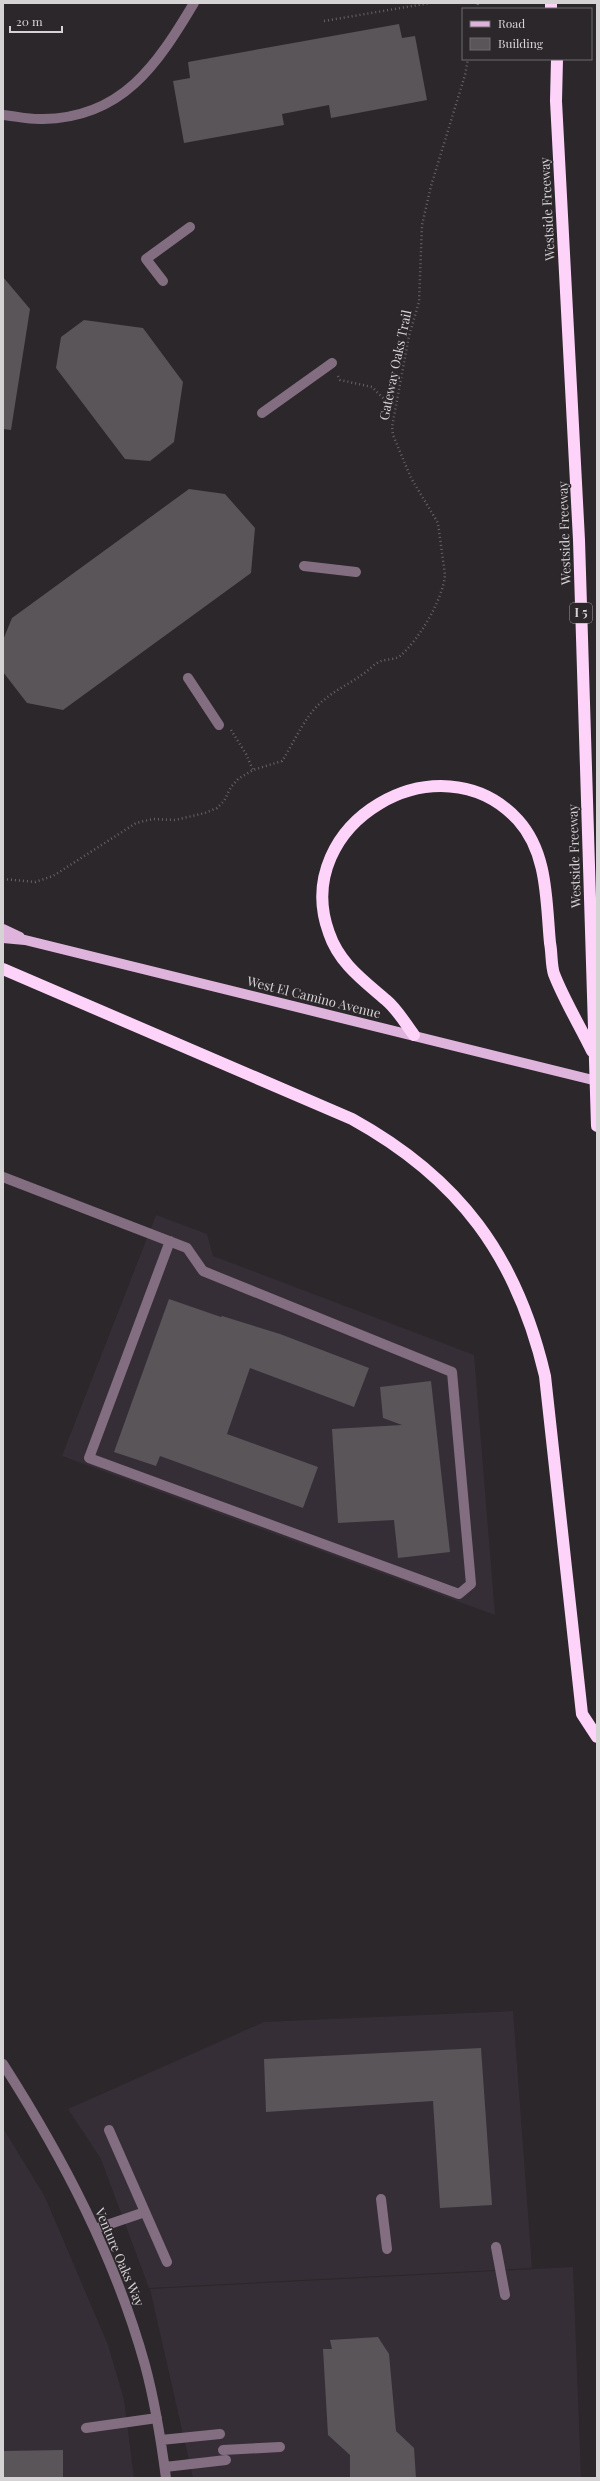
<svg xmlns="http://www.w3.org/2000/svg" width="600" height="2481" viewBox="0 0 600 2481" font-family="'Playfair Display',serif">
<rect width="100%" height="100%" fill="#2b272a"/>
<!-- built -->
<path fill="#362e36" d="M 156,1215 L 207,1234 L 213,1256 L 474,1355 L 495,1615 L 62,1456 Z
M 513,2011 L 532,2268 L 149,2288 L 101,2159 L 68,2109 L 264,2022 Z
M 3,2128 L 45,2197 L 108,2345 L 124,2400 L 134,2478 L 3,2478 Z
M 573,2267 L 581,2478 L 193,2478 L 150,2289 Z"/>
<!-- building -->
<path fill="#595559" d="M 399,24 L 402,38 L 415,36 L 427,100 L 331,118 L 329,105 L 282,114 L 284,125 L 184,143 L 173,81 L 190,78 L 188,62 Z
M 3,277 L 30,309 L 11,430 L 3,429 Z
M 84,320 L 143,328 L 183,382 L 174,442 L 150,461 L 125,459 L 56,368 L 61,337 Z
M 189,489 L 225,494 L 255,528 L 251,573 L 63,710 L 27,703 L 3,672 L 3,640 L 12,618 Z
M 169,1299 L 221,1317 L 222,1316 L 280,1334 L 369,1368 L 354,1407 L 250,1368 L 227,1434 L 318,1467 L 303,1508 L 160,1456 L 156,1466 L 114,1452 Z
M 431,1381 L 450,1552 L 398,1558 L 394,1520 L 338,1523 L 332,1429 L 402,1425 L 383,1418 L 380,1387 Z
M 481,2048 L 492,2205 L 440,2208 L 433,2101 L 266,2112 L 264,2059 Z
M 378,2337 L 389,2354 L 396,2431 L 414,2448 L 416,2478 L 350,2478 L 350,2455 L 328,2435 L 323,2349 L 332,2349 L 330,2340 Z
M 63,2450 L 63,2478 L 3,2478 L 3,2451 Z"/>
<g fill="none" stroke-linecap="round" stroke-linejoin="round">
<!-- path -->
<path stroke="#676466" stroke-width="2.5" stroke-dasharray="1 3" stroke-linecap="butt" d="M 477,9 L 478,3
M 324,21 L 430,3
M 338,376 L 340,380 L 372,387 L 386,401 L 395,404
M 231,730 L 246,754 L 253,770
M 3,879 L 35,882 L 53,876 L 136,823 L 153,819 L 175,820 L 205,813 L 217,808 L 224,801 L 231,787 L 238,779 L 253,770 L 282,761 C 295,741 306,713 325,699 C 337,689 351,683 363,674 C 368,671 372,666 377,663 C 385,658 393,661 400,656 C 419,640 443,599 445,575 L 438,523 L 411,478 L 393,435 L 392,427 L 409,336 L 419,302 L 422,225 L 431,186 L 465,75 L 468,59"/>
<!-- minor -->
<path stroke="#836e81" stroke-width="10" d="M 3,115 C 16,116 29,120 43,119 C 122,118 157,65 194,3
M 163,281 L 146,259 L 190,227
M 262,413 L 332,363
M 304,566 L 356,572
M 188,678 L 219,725
M 3,1177 L 187,1248 L 203,1271 L 452,1372 L 471,1584 L 459,1594 L 89,1458 L 170,1241
M 3,2064 C 63,2158 115,2257 145,2365 C 155,2402 161,2440 166,2478
M 109,2130 L 167,2262
M 381,2199 L 387,2249
M 95,2229 L 145,2212
M 496,2247 L 505,2295
M 86,2428 L 157,2418
M 161,2440 L 220,2434
M 223,2450 L 280,2447
M 165,2467 L 226,2460"/>
<!-- major -->
<path stroke="#dfb4dc" stroke-width="10" d="M 3,929 L 20,937
M 3,938 L 25,940 L 597,1081"/>
<!-- highway -->
<path stroke="#fdd3fa" stroke-width="12" d="M 551,3 L 551,9
M 557,59 L 556,101 L 579,540 L 597,1126
M 3,969 L 352,1119 C 459,1178 517,1256 545,1376 L 582,1714 L 597,1737
M 414,1035 C 405,1023 397,1009 386,1000 C 363,980 339,963 329,933 C 289,824 440,735 518,820 C 548,853 546,901 550,943 C 552,953 551,965 554,974 C 564,1000 580,1026 592,1051"/>
</g>
<g text-anchor="middle" stroke-width="3" stroke-linejoin="round" paint-order="stroke">
<!-- shield labels -->
<rect fill="#2b272a" stroke="#a39fa2" stroke-width="1" x="570" y="603" width="22" height="20" rx="3"/>
<g font-size="12" font-weight="bold" fill="#d6d3d5">
<text x="581" y="617">I 5</text>
</g>
<!-- street labels -->
<g font-size="13" fill="#d6d3d5" stroke="#2b272a">
<text transform="translate(547 209) rotate(-93)" y="5">Westside Freeway</text>
<text transform="translate(395 365) rotate(-78)" y="5">Gateway Oaks Trail</text>
<text transform="translate(564 533) rotate(-92)" y="5">Westside Freeway</text>
<text transform="translate(574 856) rotate(-92)" y="5">Westside Freeway</text>
<text transform="translate(314 997) rotate(14)" y="5">West El Camino Avenue</text>
<text transform="translate(120 2257) rotate(67)" y="5">Venture Oaks Way</text>
</g>
</g>
<!-- border -->
<rect width="600" height="2481" fill="none" stroke="#d6d3d5" stroke-width="8"/>
<!-- legend -->
<rect x="462" y="8" width="130" height="52" fill="#2b272a" stroke="#6f6c6e"/>
<rect x="470" y="21" width="20" height="6" fill="#dfb4dc" stroke="#6f6c6e"/>
<text x="498" y="28" font-size="12" fill="#d6d3d5">Road</text>
<rect x="470" y="38" width="20" height="12" fill="#595559" stroke="#6f6c6e"/>
<text x="498" y="48" font-size="12" fill="#d6d3d5">Building</text>
<!-- scale -->
<path d="M10 26v6h52v-6" fill="none" stroke="#d6d3d5" stroke-width="2"/>
<text x="16" y="26" font-size="12" fill="#d6d3d5" stroke="#2b272a" stroke-width="3" paint-order="stroke">20 m</text>
</svg>
